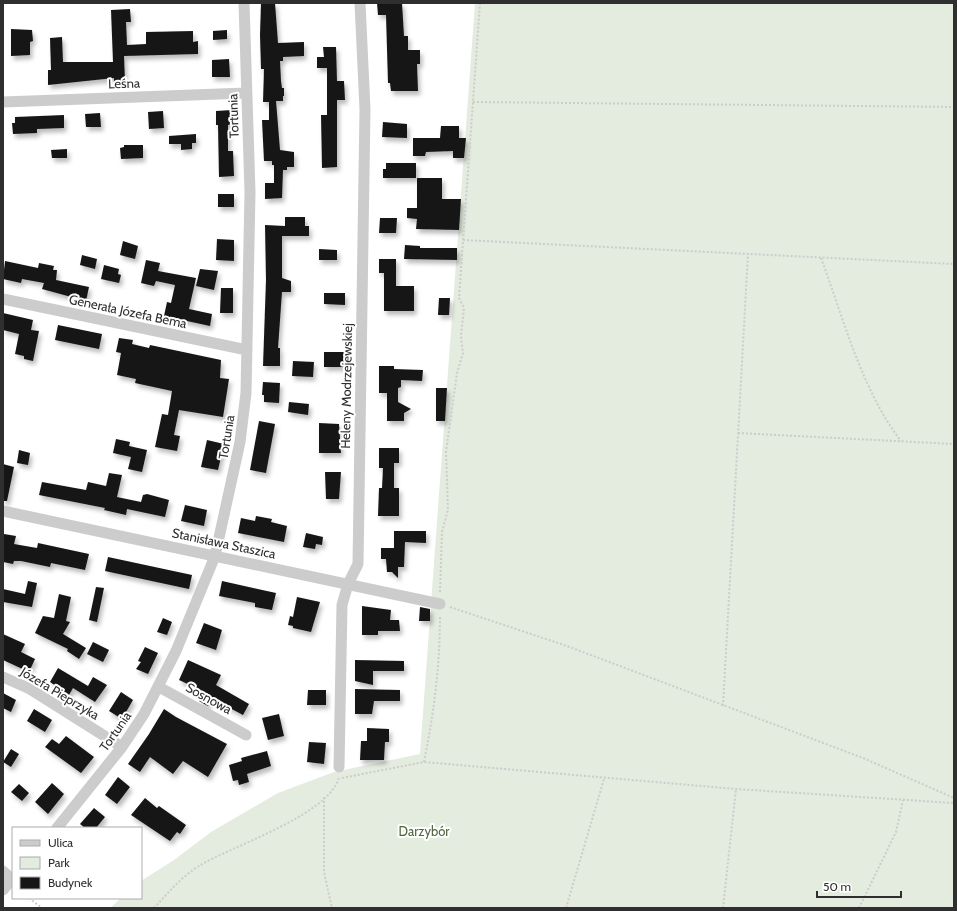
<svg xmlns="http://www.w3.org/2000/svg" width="957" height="911" viewBox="0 0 957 911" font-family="Cabin,sans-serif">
<defs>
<filter id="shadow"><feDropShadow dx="2.5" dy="4" stdDeviation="2" flood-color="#0004"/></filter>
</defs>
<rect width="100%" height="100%" fill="#fff"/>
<!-- green -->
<path fill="#e4ebdf" d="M 475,3 L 954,3 L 954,908 L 110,908 L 121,898 L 141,898 L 141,881 L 174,860 L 211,832 L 278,793 L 334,772 L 420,754 Z"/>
<!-- building -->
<path fill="#161616" filter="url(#shadow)" d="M 261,3 L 275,3 L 278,43 L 304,42 L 304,56 L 283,57 L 283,61 L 280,61 L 281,81 L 282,88 L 284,88 L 284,96 L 283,96 L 283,101 L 276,101 L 280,150 L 294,152 L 294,167 L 287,167 L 287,170 L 283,170 L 282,198 L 265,199 L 265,183 L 274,183 L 274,165 L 272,165 L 272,161 L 264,161 L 262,120 L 269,120 L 269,102 L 263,102 L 264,69 L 261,69 L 260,35 Z
M 377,3 L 402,3 L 404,36 L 408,36 L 408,50 L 420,50 L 420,64 L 417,64 L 418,91 L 391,91 L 390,83 L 388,83 L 386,15 L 378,15 Z
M 130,9 L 131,22 L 126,22 L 127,45 L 146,44 L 146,32 L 193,31 L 193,42 L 198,41 L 198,54 L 124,56 L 125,82 L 114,82 L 114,78 L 48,85 L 48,70 L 51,70 L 50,38 L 62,37 L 63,62 L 113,62 L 111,10 Z
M 11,29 L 32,30 L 33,41 L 30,42 L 30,55 L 11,56 Z
M 227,30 L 227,39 L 213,40 L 213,31 Z
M 323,47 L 336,47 L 337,81 L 344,81 L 345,100 L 337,100 L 337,167 L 322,168 L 321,115 L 327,115 L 327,68 L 317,68 L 317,57 L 324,57 Z
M 229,59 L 230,77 L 212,77 L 212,60 Z
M 232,110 L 232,124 L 228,125 L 228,151 L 233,151 L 234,176 L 219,177 L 218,125 L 216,125 L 216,111 Z
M 163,111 L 164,128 L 149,129 L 148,112 Z
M 100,113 L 101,127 L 86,127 L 85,114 Z
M 64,115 L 64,128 L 37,129 L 37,133 L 13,134 L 12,123 L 15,123 L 15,117 Z
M 383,122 L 407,124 L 407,138 L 382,137 Z
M 441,126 L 459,126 L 459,138 L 466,138 L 464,158 L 453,158 L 453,151 L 426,152 L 425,156 L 413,156 L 413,138 L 440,138 Z
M 196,134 L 196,143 L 192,143 L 192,149 L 181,150 L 181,144 L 169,144 L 169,136 Z
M 124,145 L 143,145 L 143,158 L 121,159 L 120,148 L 124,147 Z
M 67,149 L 67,158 L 52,158 L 51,150 Z
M 386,163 L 416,163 L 416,178 L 383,178 L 383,169 L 386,169 Z
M 417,178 L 442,178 L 442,199 L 461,199 L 459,230 L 416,229 L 417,219 L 407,218 L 407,208 L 417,208 Z
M 218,194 L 234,194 L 234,207 L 218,207 Z
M 285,217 L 305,217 L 305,226 L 309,226 L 309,236 L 282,236 L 282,278 L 291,281 L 291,292 L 282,292 L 278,348 L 280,348 L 280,366 L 263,366 L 266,280 L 265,225 L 285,226 Z
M 380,218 L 397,218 L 396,233 L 379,233 Z
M 217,239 L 234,240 L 234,261 L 216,260 Z
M 123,241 L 138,246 L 135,259 L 120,255 Z
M 405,245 L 420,246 L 420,248 L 457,248 L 457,260 L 404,259 Z
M 319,249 L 337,250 L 337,260 L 319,260 Z
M 82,255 L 97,259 L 95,269 L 80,265 Z
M 379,259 L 396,259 L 396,286 L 414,286 L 414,311 L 384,311 L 384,273 L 379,273 Z
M 146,260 L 160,263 L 158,271 L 196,278 L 189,309 L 212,314 L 210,326 L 164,316 L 167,302 L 171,303 L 175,285 L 156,281 L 154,286 L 141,283 Z
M 5,261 L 38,268 L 39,263 L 54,266 L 53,270 L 57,270 L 56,280 L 89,287 L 86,301 L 42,289 L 44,283 L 22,279 L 21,283 L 3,279 Z
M 104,265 L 119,269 L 118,274 L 121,275 L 119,283 L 101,279 Z
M 200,269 L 218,271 L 214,290 L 196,286 Z
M 221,288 L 233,288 L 233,313 L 220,313 Z
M 324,293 L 345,293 L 345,305 L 324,304 Z
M 439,298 L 450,298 L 449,315 L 438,315 Z
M 3,313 L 33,320 L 31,330 L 39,331 L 33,361 L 24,359 L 24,356 L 15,354 L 19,334 L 3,330 Z
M 58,325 L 102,334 L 99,349 L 55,340 Z
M 119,338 L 133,340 L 132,344 L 149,348 L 150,345 L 221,360 L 220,378 L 229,379 L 223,417 L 179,410 L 174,435 L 180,436 L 177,451 L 155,447 L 162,414 L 168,415 L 172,391 L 135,383 L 136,379 L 117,375 L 121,353 L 116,352 Z
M 324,352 L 344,352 L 344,367 L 324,367 Z
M 293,361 L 314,362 L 313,377 L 292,376 Z
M 379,366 L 394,366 L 394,369 L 423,370 L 422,381 L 401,380 L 401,387 L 398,388 L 398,402 L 411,409 L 404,413 L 404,421 L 387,421 L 387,393 L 379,393 Z
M 263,382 L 280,383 L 279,403 L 264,402 L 264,395 L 262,395 Z
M 436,388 L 447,388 L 445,421 L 436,421 Z
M 289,402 L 309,404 L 308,415 L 288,412 Z
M 259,421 L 275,424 L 266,473 L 250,470 Z
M 319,423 L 339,424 L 341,453 L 319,453 Z
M 116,439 L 130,442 L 129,446 L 147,450 L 142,472 L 128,469 L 131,457 L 113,453 Z
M 207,440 L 224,444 L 218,470 L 201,467 Z
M 379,448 L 399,448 L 399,463 L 394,463 L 394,488 L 399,488 L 399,516 L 378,516 L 379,488 L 382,488 L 383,468 L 379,468 Z
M 19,450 L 30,453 L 28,465 L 17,463 Z
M 3,464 L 14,467 L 7,501 L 3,501 Z
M 325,472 L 341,472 L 339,499 L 326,499 Z
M 109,473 L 122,475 L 117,497 L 141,502 L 143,495 L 147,494 L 169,500 L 165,517 L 127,509 L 126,515 L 104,510 L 105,508 L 39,495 L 42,482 L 86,490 L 88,482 L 106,486 Z
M 185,505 L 207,510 L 204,526 L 181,521 Z
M 256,516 L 272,519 L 271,522 L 287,526 L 284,542 L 238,533 L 241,518 L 255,521 Z
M 394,531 L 426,531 L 426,543 L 405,542 L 404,567 L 398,567 L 398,578 L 392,572 L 387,572 L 386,559 L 381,559 L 381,548 L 394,548 Z
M 306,533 L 323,537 L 322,545 L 316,544 L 315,549 L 303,547 Z
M 4,534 L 16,536 L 14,544 L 37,548 L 38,543 L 89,554 L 85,570 L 51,563 L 50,567 L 21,561 L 14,561 L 13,564 L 3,562 Z
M 108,557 L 192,575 L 189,589 L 105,571 Z
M 28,581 L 37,583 L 32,607 L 3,602 L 3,589 L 25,594 Z
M 222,581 L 276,593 L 272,610 L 255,607 L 255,603 L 219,596 Z
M 96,587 L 104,588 L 97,622 L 89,620 Z
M 59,594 L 71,597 L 66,621 L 70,622 L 63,634 L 86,648 L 79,659 L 67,651 L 68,649 L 35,633 L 43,616 L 54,618 Z
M 297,597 L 320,602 L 311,632 L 293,628 L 293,626 L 288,625 L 290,616 L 293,617 Z
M 362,606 L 391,610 L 390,620 L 399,620 L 400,631 L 378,631 L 378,635 L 362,635 Z
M 420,607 L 430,609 L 430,621 L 419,621 Z
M 163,618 L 172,622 L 167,635 L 157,632 Z
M 204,623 L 222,630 L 216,650 L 196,643 Z
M 3,634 L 25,644 L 21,652 L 35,659 L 29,672 L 3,660 Z
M 93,642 L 109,650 L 103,662 L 87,654 Z
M 145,647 L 158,653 L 148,674 L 136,669 L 141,662 L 138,661 Z
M 188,660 L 221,675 L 216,685 L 249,704 L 243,715 L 211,698 L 208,706 L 199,701 L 203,691 L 179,680 Z
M 355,660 L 404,661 L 404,671 L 373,671 L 373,685 L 355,681 Z
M 58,668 L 88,686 L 93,677 L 107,685 L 95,702 L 73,688 L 69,695 L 50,682 Z
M 355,689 L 400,690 L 400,701 L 374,701 L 372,714 L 355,714 Z
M 308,690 L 326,690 L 326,705 L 307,705 Z
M 121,692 L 133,700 L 122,719 L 109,711 Z
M 3,693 L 16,700 L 11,712 L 3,708 Z
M 34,709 L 52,720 L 45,732 L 27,721 Z
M 164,709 L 176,717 L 227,744 L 208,777 L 183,761 L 173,774 L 150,757 L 140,772 L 128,764 L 149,734 Z
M 279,714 L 284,736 L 268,740 L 262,718 Z
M 367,728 L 389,729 L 389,742 L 385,742 L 384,760 L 360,760 L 361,741 L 367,741 Z
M 66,736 L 94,757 L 81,773 L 45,747 L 52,739 L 59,744 Z
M 309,742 L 326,743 L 324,764 L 307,762 Z
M 11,749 L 19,754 L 11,767 L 3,762 Z
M 267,751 L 271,766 L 247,774 L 249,782 L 239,785 L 238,780 L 233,781 L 229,765 L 242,761 L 241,758 Z
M 118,777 L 130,787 L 117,804 L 105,795 Z
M 52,783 L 64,794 L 48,814 L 35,802 Z
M 19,784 L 29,793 L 22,801 L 11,792 Z
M 145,798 L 157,808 L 159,806 L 186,825 L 180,834 L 177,832 L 170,841 L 131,815 Z
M 94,808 L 105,817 L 96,828 L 85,828 L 80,824 Z"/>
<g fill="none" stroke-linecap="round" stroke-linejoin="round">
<!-- path -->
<path stroke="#ccc" stroke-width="2" stroke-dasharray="2 2" stroke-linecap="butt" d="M 473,102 L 954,107
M 463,240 L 954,264
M 821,258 C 843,317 862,391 901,441
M 738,433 L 954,444
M 440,592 L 442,532 L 448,510 L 446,452 L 457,373 L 463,353 L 461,336 L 464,308 L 459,298 L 480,3
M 450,607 L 567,646 L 863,758 L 954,798
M 723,706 L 748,254
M 424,762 C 434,712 440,666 440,615
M 342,778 L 424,762 L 736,789 L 954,803
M 324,797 L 324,872 L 332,908
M 29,898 L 42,908
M 154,908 C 168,893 181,877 199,866 C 231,846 330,815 339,777
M 566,908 L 604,779
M 723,908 L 736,789
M 859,908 L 896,832 L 903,800"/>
<!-- minor -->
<path stroke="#ccc" stroke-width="11" d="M 3,102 L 246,93
M 3,299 L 247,350
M 3,511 L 440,604
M 3,677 L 30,689 L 122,747
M 159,687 L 246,735
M 339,767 L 342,605 L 348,584 L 358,564 L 365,109 L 360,3
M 57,828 L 122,747 L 144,714 L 176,651 L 215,556 L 240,442 L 246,393 L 250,192 L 244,3
M 3,871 L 12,879
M 3,890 L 13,878"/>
</g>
<g text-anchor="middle" stroke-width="4" stroke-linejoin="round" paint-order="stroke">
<!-- street labels -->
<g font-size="13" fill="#2f2f2f" stroke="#fff">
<text transform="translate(124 83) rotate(-2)" y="5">Leśna</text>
<text transform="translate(233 116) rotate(-92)" y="5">Tortunia</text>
<text transform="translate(128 311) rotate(12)" y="5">Generała Józefa Bema</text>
<text transform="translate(346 386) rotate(-89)" y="5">Heleny Modrzejewskiej</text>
<text transform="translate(226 437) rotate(-81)" y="5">Tortunia</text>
<text transform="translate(224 543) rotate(12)" y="5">Stanisława Staszica</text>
<text transform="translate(60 693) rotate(31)" y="5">Józefa Pieprzyka</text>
<text transform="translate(209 698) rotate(29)" y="5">Sosnowa</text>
<text transform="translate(115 731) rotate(-55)" y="5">Tortunia</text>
</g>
<!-- park labels -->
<g font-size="13" fill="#506641" stroke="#fff">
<text x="424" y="836">Darzybór</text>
</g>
</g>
<!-- border -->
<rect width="957" height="911" fill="none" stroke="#2f2f2f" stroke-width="8"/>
<!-- legend -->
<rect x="12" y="827" width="130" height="72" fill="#ffffff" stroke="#acacac"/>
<rect x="20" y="840" width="20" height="6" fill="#cccccc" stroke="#acacac"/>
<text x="48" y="847" font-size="12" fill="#2f2f2f">Ulica</text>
<rect x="20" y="857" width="20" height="12" fill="#e4ebdf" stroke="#acacac"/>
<text x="48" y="867" font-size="12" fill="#2f2f2f">Park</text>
<rect x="20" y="877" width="20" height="12" fill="#161616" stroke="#acacac"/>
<text x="48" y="887" font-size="12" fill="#2f2f2f">Budynek</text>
<!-- scale -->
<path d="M817 891v6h84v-6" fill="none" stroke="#2f2f2f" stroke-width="2"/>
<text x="823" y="891" font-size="12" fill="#2f2f2f" stroke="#ffffff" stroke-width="3" paint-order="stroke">50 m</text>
</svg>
